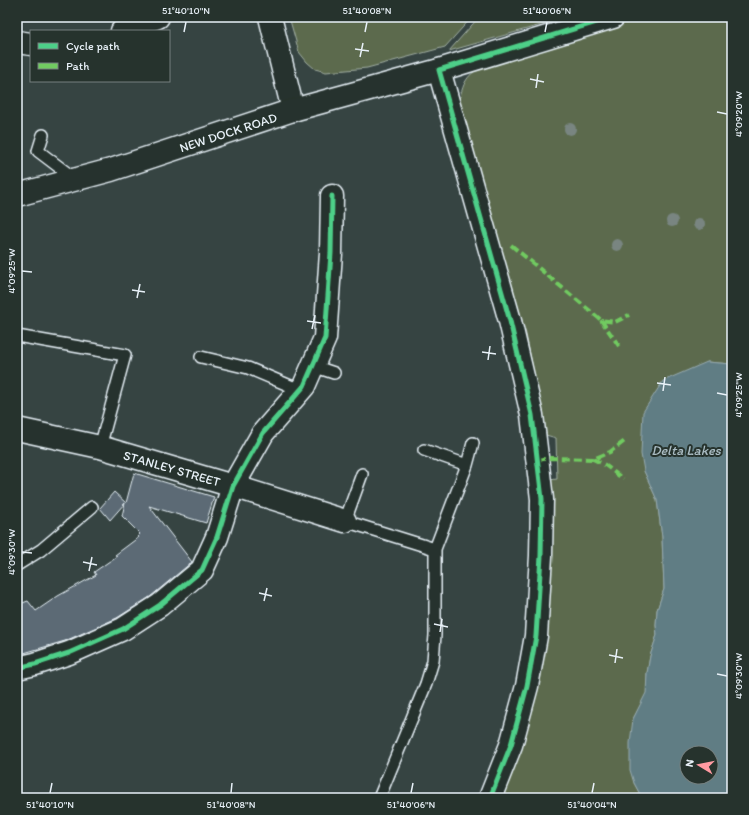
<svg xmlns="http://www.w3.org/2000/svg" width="749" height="815" viewBox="0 0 749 815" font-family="Itim,sans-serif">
<rect width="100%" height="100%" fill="#364442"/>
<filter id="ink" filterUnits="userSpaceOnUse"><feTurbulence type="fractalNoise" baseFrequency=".025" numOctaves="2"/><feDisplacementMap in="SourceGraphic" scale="8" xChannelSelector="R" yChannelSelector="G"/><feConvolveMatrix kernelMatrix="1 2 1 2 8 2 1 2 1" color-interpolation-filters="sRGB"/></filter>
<g filter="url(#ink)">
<!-- green -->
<path fill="#5b6b4e" stroke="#a2aea3" d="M 289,17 L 472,17 L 445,47 L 367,68 L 326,72 L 315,69 L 307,62 L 299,52 Z
M 479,17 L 569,17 L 449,51 Z
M 646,17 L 732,17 L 732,364 L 707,362 L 644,471 L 657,500 L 662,537 L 664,589 L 657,610 L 656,625 L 657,635 L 650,656 L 647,673 L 647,693 L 633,719 L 634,783 L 642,798 L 498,798 L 507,775 L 549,480 L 557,479 L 556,438 L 546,435 L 526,334 L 458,105 C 464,81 465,76 487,63 Z"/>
<!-- water -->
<path fill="#617d84" stroke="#97abb2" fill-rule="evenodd" d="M 707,362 L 732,364 L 732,798 L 642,798 L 634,783 L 630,770 L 630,743 L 633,719 L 646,693 L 647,673 L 650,656 L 657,635 L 656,625 L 657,610 L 664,589 L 662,537 L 657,500 L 644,471 L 641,454 L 643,412 L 663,381 ZM 687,753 L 711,753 L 711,777 L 687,777 Z"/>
<!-- building -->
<path fill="#5b6b74" stroke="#e8f1f8" d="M 134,473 L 214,497 L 206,523 L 149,506 L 192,562 L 150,597 L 117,618 L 65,641 L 17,655 L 17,605 L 28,601 L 36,611 L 58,596 L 96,575 L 94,572 L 117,556 L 115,555 L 139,537 L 138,536 L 140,534 L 122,516 L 125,503 L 110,520 L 100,508 L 114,492 L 126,503 Z"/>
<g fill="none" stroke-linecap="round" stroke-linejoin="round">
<!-- lane casing -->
<g stroke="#e8f1f8" stroke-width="14">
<path id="lane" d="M 43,135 L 38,151 L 75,179
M 17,336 L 125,355 L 100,447
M 201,357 L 248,368 L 300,390
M 313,366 L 334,373
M 424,450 L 467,465 L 473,443
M 362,474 L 345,521 L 435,549 L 467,465
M 17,565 L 41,550 L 92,507
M 379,798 L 426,684 L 433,661 L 435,635 L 435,549"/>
</g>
<!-- street casing -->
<g stroke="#e8f1f8" stroke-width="25">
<path id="street" d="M 270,17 L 293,110
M 122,31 L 158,17
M 17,42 L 31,44
M 439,70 L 510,321 L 532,415 L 542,499 L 541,556 L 536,636 L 527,686 L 511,745 L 490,798
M 17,429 L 100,447 L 233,486 L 345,521
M 17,668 L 35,664 L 69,653 L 123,629 L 160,605 L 202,570 L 217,537 L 233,486 L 263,433 L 304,386 L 325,338 L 331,253 L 332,196"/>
</g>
<!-- secondary casing -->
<g stroke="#e8f1f8" stroke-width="25">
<path id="secondary" d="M 17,195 L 111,170 L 293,110 L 439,70 L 613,17"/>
</g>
<!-- lane -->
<use href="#lane" stroke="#26332d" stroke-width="11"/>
<!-- street -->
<use href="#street" stroke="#26332d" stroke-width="22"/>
<!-- secondary -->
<use href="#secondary" stroke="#26332d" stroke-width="22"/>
<!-- quiet -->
<path stroke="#71cb61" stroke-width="4" stroke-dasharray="8 4" stroke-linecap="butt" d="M 511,245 L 601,320 L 615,322 L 629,315
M 601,320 L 619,346
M 593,459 L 605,465 L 623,479
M 537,460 L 551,458 L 593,459 L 610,452 L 626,440"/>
<!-- cycleway casing -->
<g stroke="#26332d" stroke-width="8">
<path id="cycleway" d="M 17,668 L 35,664 L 69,653 L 123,629 L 160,605 L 202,570 L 217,537 L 233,486 L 263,433 L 304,386 L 325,338 L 331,253 L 332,196
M 490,798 L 511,745 L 527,686 L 536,636 L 541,556 L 542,499 L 532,415 L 510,321 L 439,70 L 613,17"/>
</g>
<!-- cycleway -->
<use href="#cycleway" stroke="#4dcf88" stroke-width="5"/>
</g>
<!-- trees -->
<g fill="#798581">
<circle cx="570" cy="129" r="6"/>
<circle cx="672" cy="221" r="6"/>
<circle cx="699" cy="224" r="6"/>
<circle cx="617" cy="245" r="6"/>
</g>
</g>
<!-- ticks -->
<path fill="none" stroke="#e8f1f8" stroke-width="1.5" d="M 184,32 L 186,22M 365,32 L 367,22M 545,32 L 547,22M 355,49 L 369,51M 360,57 L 363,43M 530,79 L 544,82M 536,88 L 538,74M 717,112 L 727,114M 22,271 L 32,272M 132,290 L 145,292M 137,298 L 140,284M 307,321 L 321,323M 312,329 L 315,315M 482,352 L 496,354M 488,360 L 490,346M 657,383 L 671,385M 663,391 L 665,377M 717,393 L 727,395M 22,552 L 32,553M 83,562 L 97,565M 89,571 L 92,557M 259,593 L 272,596M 264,601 L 267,588M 434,624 L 448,627M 440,632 L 442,619M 609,655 L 623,658M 615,663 L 617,649M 717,674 L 727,676M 50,793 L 52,783M 231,793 L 232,783M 411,793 L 413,783M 592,793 L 594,783"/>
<g text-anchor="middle" stroke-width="4" stroke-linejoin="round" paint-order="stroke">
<!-- street labels -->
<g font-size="13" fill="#e8f1f8" stroke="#26332d">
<text transform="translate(228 132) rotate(-18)" y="5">NEW DOCK ROAD</text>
<text transform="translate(172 468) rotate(16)" y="5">STANLEY STREET</text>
</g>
<!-- water labels -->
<g font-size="14" font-style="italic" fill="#abbdc4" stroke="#26332d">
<text x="686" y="455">Delta Lakes</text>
</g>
</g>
<!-- margin -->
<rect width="749" height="815" fill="none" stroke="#26332d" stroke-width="44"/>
<!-- legend -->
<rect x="30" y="30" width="140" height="52" fill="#26332d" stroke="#747f7e"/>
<rect x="38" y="43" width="20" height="6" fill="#4dcf88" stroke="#747f7e"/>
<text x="66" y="50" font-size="12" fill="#e8f1f8">Cycle path</text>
<rect x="38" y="63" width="20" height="6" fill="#71cb61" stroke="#747f7e"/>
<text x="66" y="70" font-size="12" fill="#e8f1f8">Path</text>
<!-- north arrow -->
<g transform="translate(699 765) rotate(280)"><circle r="19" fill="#26332d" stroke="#747f7e"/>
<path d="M0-3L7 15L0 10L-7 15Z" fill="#ff9aa2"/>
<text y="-6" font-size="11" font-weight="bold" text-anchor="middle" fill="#e8f1f8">N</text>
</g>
<rect x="22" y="22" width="705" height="771" fill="none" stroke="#e8f1f8" stroke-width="1.5"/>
<g font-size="10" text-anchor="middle" fill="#e8f1f8">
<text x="186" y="14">51°40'10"N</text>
<text x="367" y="14">51°40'08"N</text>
<text x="547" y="14">51°40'06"N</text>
<text transform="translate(738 114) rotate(-90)" y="4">4°09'20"W</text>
<text transform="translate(11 271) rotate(-90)" y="4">4°09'25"W</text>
<text transform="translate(738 395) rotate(-90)" y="4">4°09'25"W</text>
<text transform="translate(11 552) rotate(-90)" y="4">4°09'30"W</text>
<text transform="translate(738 676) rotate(-90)" y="4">4°09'30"W</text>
<text x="50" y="808">51°40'10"N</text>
<text x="231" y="808">51°40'08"N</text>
<text x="411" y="808">51°40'06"N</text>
<text x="592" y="808">51°40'04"N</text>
</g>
</svg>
